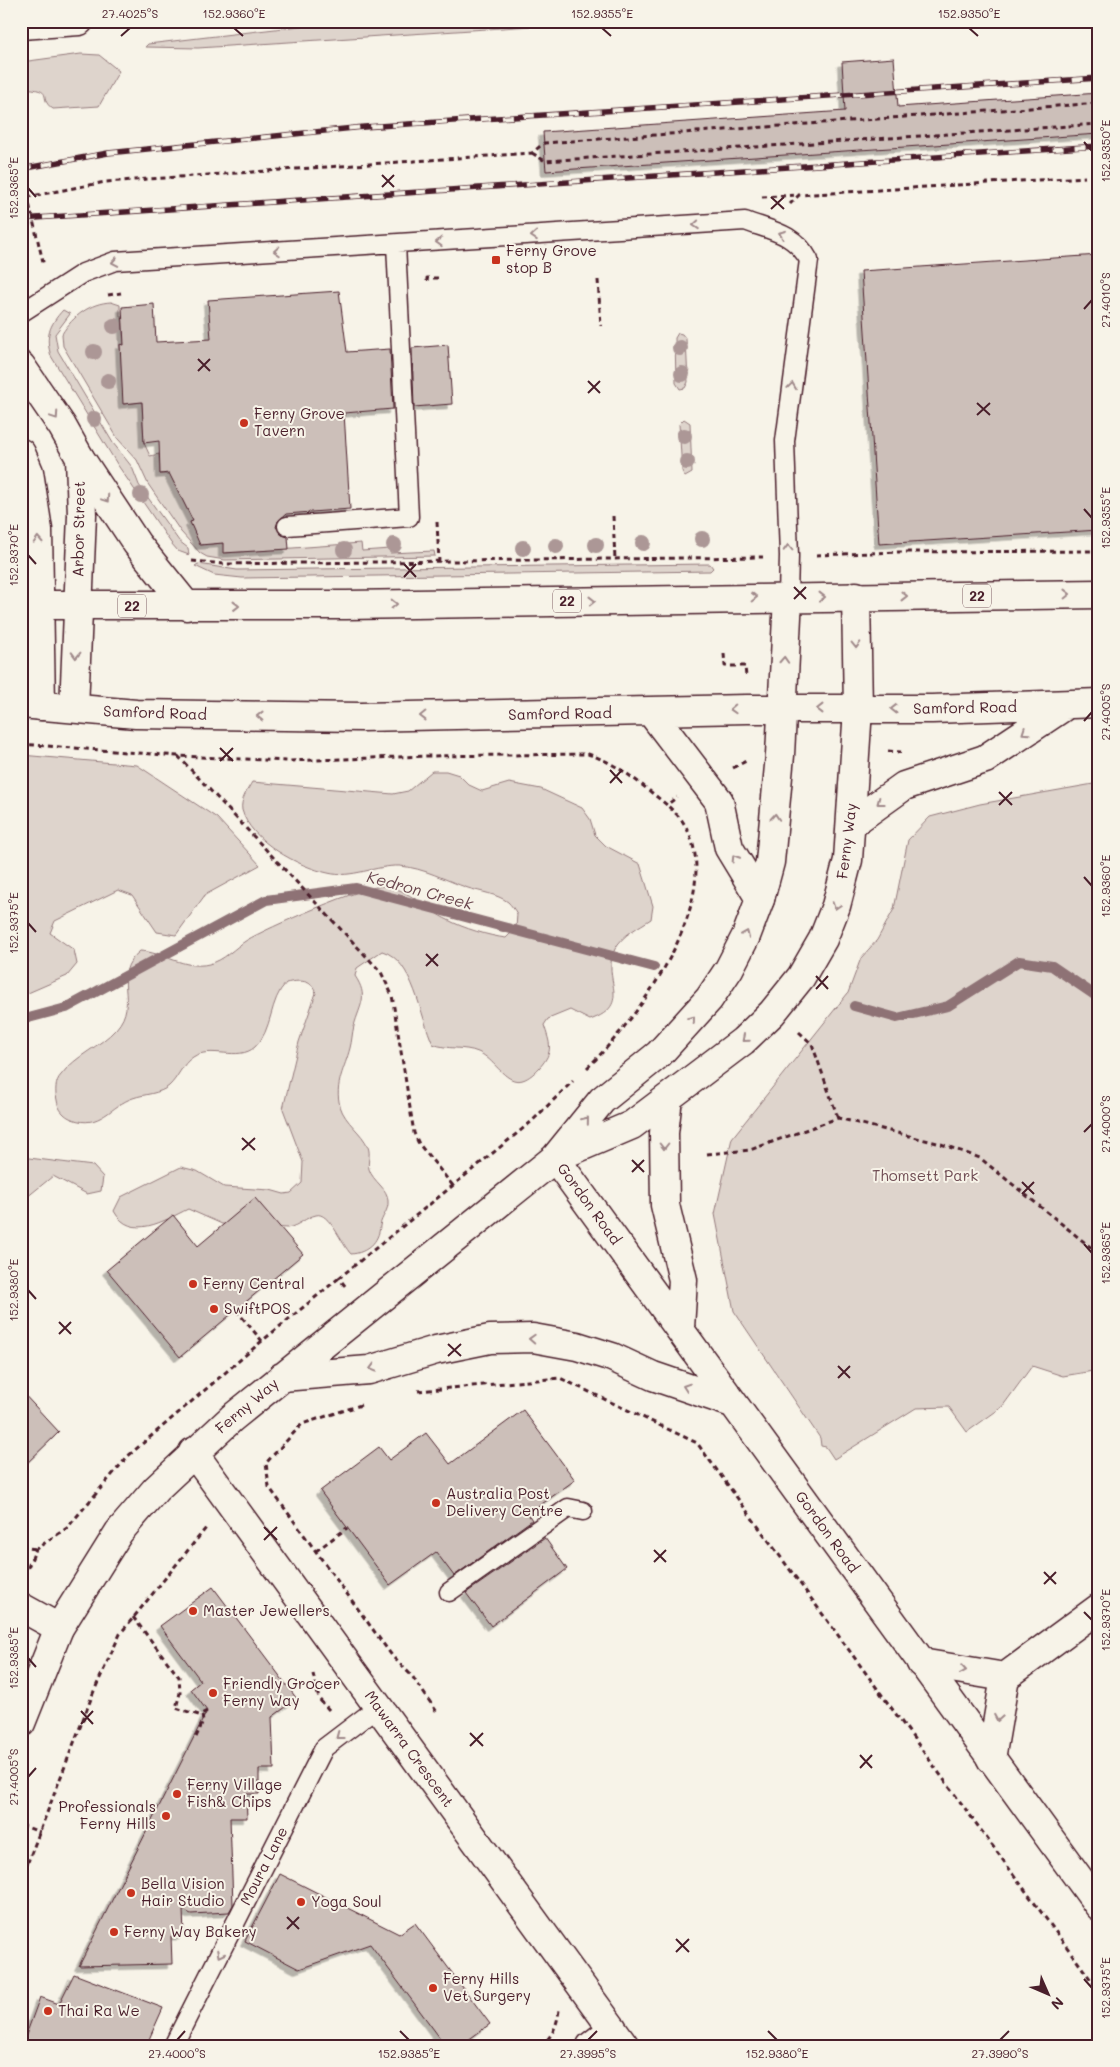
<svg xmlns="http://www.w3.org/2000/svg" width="1120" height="2067" viewBox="0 0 1120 2067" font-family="Mali,sans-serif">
<defs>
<filter id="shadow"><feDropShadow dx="-4.5" dy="4.5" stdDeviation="0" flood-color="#0004"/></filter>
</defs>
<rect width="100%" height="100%" fill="#f7f3e8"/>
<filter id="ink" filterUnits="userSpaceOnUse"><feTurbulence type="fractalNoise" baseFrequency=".02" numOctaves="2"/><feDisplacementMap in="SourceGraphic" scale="10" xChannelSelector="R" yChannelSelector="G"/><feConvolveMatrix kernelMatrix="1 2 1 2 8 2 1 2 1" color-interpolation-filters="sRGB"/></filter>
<g filter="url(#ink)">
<!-- green -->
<path fill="#ded4cc" stroke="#947a7c" d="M 343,21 L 608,21 L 198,48 L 145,47 L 148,44 Z
M 81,54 L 99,55 L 119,71 L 99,106 L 53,109 C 36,97 58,90 21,88 L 21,62 Z
M 111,302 L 120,305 L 120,317 L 122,317 L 124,345 L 120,345 L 124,404 L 142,402 L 144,443 L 150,456 L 159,454 L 160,474 L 170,474 L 193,521 L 190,522 L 201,545 L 223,543 L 225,553 L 361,543 L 362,551 L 390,549 L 390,553 L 434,551 L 435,556 L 225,560 L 207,557 L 200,553 L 181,532 L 148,484 L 137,460 L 118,439 L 63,346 L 62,334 C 73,316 90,303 111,302 Z
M 63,310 L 70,314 L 55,334 L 58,351 L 113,443 L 132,467 L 139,485 L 179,541 L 188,548 L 189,555 L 178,551 L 171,543 L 117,464 L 51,356 C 45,337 49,325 63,310 Z
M 678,333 L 682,334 L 686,339 L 688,382 L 685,388 L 680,389 L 676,383 L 675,338 Z
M 684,419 L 690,423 L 692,473 L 685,477 L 682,471 L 679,424 Z
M 198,564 L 237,570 L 710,564 L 713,568 L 710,571 L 242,578 L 214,575 L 195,566 Z
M 21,755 L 137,765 L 217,818 L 260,865 L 205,895 L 176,935 L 157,932 L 132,895 L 118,890 L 55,921 L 50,933 L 74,950 L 77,964 L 67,976 L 21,996 Z
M 432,771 L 446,771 L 459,775 L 469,785 L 482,791 L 509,783 L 541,789 L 582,808 L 590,819 L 595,835 L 606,846 L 640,864 L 653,906 L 651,919 C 639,927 622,935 615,949 C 600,979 635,1004 590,1020 L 570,1010 L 548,1019 L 544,1025 C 550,1044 554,1051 540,1067 C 510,1101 501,1062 478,1052 C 464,1046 447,1050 433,1044 C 420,1017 414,960 382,951 L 357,968 L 355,976 C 369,997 360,1004 354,1026 C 352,1033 352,1041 350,1048 C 345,1068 334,1084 340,1106 C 345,1123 362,1132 368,1147 C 371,1155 367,1162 369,1169 C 373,1182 388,1188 388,1201 C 389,1211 381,1217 380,1226 C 379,1242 367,1253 351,1254 C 342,1245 329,1211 316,1215 C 306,1217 299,1226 287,1228 L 222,1224 L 188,1209 C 165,1220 131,1242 114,1211 L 121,1197 L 181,1167 L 197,1171 L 224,1187 L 270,1190 L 284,1194 L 291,1193 L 302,1183 L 303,1162 L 283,1109 L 299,1042 L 316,993 C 312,979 299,980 286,983 C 269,1000 273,1030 255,1047 C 238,1062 211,1045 193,1057 C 182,1064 178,1078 169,1086 C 160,1094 144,1094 133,1098 C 111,1105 100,1130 72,1119 C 64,1116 58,1109 57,1100 C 55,1092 55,1081 61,1075 C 76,1055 100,1047 116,1029 C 141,1001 109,976 140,951 C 163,952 185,970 209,964 C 225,960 234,948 247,940 C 265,929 367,884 385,886 C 407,888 428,911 448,920 C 463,928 489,936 506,938 L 516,928 L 517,914 C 515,910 511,905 508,902 C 497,894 481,892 468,888 C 445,880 424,868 400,866 C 376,865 351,879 328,873 C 299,867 250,841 242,810 C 240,800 248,789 252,782 L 393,794 L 408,791 Z
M 1099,783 L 1099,1370 L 1063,1376 L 1032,1366 L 1002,1407 L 967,1432 L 949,1407 L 916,1408 L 834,1459 L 826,1447 L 821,1446 L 820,1438 L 734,1311 L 715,1214 L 732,1138 L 848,993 L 861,958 L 877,940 L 894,909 L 908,840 L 930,817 L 980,804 Z
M 21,1157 L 93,1166 L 103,1177 L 101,1191 L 87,1194 L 53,1176 L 21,1202 Z"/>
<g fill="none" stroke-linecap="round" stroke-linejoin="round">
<!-- stream -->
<path stroke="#8e7275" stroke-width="10" d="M 854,1006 L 897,1018 L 948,1006 L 1019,961 L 1052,966 L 1099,998
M 21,1020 L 66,1008 L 266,900 L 356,888 L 654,967"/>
</g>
<!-- building -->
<path fill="#ccbfb9" stroke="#4a1f2b" filter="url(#shadow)" d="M 894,58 L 898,107 L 1099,93 L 1099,134 L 546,171 L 543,132 L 845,111 L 842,62 Z
M 1099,255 L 1099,530 L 879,544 L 861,271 Z
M 339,291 L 347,352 L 390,349 L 393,409 L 344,413 L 350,509 L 286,514 L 278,521 L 276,527 L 282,535 L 288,537 L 289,549 L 223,553 L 223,543 L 200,545 L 190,522 L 193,521 L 169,473 L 160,474 L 159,441 L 144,443 L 142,402 L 123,404 L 120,344 L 124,345 L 122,307 L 154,304 L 156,342 L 211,339 L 208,300 Z
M 448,345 L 452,404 L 414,407 L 412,348 Z
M 255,1198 L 303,1254 L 180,1357 L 107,1270 L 173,1215 L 198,1246 Z
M 21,1391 L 59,1432 L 21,1469 Z
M 523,1410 L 575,1480 L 528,1514 L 532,1520 L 454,1576 L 436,1552 L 390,1585 L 320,1491 L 379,1447 L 389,1460 L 426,1433 L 450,1464 Z
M 545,1538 L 567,1569 L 491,1626 L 466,1593 Z
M 213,1587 L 297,1699 L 272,1717 L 274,1769 L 259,1769 L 259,1794 L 246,1794 L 247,1818 L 230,1818 L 233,1905 L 229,1912 L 191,1914 L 183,1910 L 184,1935 L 171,1936 L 172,1964 L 79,1966 L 207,1711 L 191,1689 L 201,1681 L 160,1626 Z
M 280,1874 L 399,1934 L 415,1923 L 490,2024 L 460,2046 L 446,2046 L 370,1944 L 299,1969 L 245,1941 Z
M 74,1974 L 163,2008 L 146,2046 L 22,2046 L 40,1997 L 59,2004 Z"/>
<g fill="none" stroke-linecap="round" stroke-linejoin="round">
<!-- service casing -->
<g stroke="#4a1f2b" stroke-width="21">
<path id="service" d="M 21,313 L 83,273 L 115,261 L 745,221 C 772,231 794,233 809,260 L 785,441 L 789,556 L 788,597
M 287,526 L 409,517 L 396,244
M 449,1592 L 568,1508 L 583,1511
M 173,2046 L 324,1748 L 378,1707"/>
</g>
<!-- minor casing -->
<g stroke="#4a1f2b" stroke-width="31">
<path id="minor" d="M 21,25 L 79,21
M 193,1452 L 625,2046
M 21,1607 L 59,1628
M 921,1663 L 1005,1677
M 991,1759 L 1005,1677 L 1099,1608
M 591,2046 L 613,2029"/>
</g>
<!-- tertiary casing -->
<g stroke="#4a1f2b" stroke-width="31">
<path id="tertiary" d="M 21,366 L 62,426 L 80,458 L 82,515 L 74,708
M 21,453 L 29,472 L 38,530 L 41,706
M 668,1098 L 664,1133 L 665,1205 L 683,1280 L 680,1328
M 559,1156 L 632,1125 L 743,1041 L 772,1013 L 801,977 L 823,939 L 836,906 L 848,860 L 858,709 L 856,596
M 555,1158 L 1099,1906
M 282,1377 L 369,1370 L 436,1350 L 490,1339 L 533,1338 L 577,1346 L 612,1357 L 653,1376 L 732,1403
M 21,1723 L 59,1628 L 119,1532 L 156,1489 L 232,1418 L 555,1158 L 602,1100 L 659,1054 L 709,999 L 729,969 L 746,936 L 760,899 L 770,862 L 780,755 L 788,597"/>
</g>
<!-- primary casing -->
<g stroke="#4a1f2b" stroke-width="31">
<path id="primary" d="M 80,458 L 137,544 L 187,606
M 21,605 L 346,605 L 1099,594
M 21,704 L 136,714 L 361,717 L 747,709 L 932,709 L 1099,703
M 651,712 L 719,801 L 729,848 L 760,899
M 851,824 L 904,786 L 985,759 L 1066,705"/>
</g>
<!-- path -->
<path stroke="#4a1f2b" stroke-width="3" stroke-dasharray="5 4" stroke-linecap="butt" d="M 532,153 L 545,161 L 1099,124
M 21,170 L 44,266
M 27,197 L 105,182 L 532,153 L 544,143 L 1099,103
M 762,197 L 799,195
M 790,204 L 799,195 L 1085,177
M 598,280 L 601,326
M 427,281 L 427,278 L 440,278
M 108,295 L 121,293
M 613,516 L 615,560
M 437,522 L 439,562
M 816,555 L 899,552 L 1099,551
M 192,561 L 225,564 L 763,557
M 724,654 L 725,666 L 745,666 L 746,677
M 21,744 L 178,756 L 287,761 L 428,756 L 588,754 C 619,764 642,785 667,805 L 677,797
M 888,751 L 901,752
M 178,756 L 381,972 L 392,995 L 414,1133 L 419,1144 L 454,1187
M 733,768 L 748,760
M 799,1032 L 812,1044 L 838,1118
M 587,1068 C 638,1019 730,895 683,822 C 679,816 672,810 667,805
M 707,1154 L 750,1150 L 838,1118 L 941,1144 L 980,1158 L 1099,1254
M 345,1286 L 339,1278 L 531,1122 L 573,1081
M 236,1310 L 262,1341
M 418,1391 L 560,1378 L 697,1443 L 1099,1991
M 361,1405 L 302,1424 L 266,1463 L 269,1487 L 393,1657 L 412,1676 L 437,1712
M 21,1547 L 36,1549
M 316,1551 L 347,1528
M 24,1576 L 36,1549 L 67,1528 L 128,1456 L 262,1341 L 339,1278
M 133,1617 L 179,1677 L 180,1693 L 176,1708 L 199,1715 L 207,1711
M 313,1674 L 319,1699 L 329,1710
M 196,1737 L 203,1722 L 202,1715
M 21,1825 L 40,1832
M 21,1880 L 94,1691 L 120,1634 L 206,1528 L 207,1530
M 541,2046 C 553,2035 557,2026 559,2010"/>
<!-- service -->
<use href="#service" stroke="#f7f3e8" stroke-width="18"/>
<!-- minor -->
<use href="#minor" stroke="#f7f3e8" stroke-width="28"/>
<!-- tertiary -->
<use href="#tertiary" stroke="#f7f3e8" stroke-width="28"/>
<!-- primary -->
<use href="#primary" stroke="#f7f3e8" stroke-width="28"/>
<!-- rail casing -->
<g stroke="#4a1f2b" stroke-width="5.5">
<path id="rail" d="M 21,169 L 108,153 L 364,127 L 1099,78
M 21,219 L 1099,146"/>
</g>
<!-- rail -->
<use href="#rail" stroke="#f7f3e8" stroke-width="4" stroke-dasharray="11" stroke-linecap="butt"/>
</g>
<!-- trees -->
<g fill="#ac9796">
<circle cx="114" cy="326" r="8"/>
<circle cx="680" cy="348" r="8"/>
<circle cx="94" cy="352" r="8"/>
<circle cx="682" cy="374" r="8"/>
<circle cx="108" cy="381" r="8"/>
<circle cx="94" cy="419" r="8"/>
<circle cx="684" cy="436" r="8"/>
<circle cx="687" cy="462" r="8"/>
<circle cx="141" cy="495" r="8"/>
<circle cx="702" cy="539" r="8"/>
<circle cx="643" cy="543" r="8"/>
<circle cx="394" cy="545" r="8"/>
<circle cx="596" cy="545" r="8"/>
<circle cx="556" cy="546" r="8"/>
<circle cx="523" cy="548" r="8"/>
<circle cx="344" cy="550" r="8"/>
</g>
<!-- one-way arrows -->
<defs><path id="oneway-chevron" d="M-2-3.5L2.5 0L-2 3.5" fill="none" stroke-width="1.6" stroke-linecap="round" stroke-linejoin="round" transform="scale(1.25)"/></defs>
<g stroke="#a0898a">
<use href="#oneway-chevron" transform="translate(696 225) rotate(176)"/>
<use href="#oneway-chevron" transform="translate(782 234) rotate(-158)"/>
<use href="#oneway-chevron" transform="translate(534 236) rotate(176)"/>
<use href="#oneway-chevron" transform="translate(439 242) rotate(177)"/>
<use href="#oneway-chevron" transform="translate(277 251) rotate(177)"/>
<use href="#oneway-chevron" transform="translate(115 262) rotate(170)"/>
<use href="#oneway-chevron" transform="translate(792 386) rotate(-82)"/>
<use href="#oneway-chevron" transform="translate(55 416) rotate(56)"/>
<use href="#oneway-chevron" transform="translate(106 499) rotate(56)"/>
<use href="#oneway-chevron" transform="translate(38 540) rotate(-93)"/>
<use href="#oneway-chevron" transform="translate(788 548) rotate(-92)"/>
<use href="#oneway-chevron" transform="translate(1067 594) rotate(-1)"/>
<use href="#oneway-chevron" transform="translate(904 596)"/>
<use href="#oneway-chevron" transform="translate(754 597) rotate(-1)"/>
<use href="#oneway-chevron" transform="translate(822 597)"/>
<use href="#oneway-chevron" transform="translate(592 601) rotate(-1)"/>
<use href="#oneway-chevron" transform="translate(394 604) rotate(-1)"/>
<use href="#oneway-chevron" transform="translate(236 606)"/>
<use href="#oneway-chevron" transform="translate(856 645) rotate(89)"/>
<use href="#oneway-chevron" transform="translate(76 655) rotate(92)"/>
<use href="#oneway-chevron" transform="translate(784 660) rotate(-87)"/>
<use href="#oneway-chevron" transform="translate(733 709) rotate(178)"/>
<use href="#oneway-chevron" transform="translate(820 709) rotate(180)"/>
<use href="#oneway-chevron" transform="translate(894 709) rotate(-180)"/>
<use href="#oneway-chevron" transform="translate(260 716) rotate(-179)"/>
<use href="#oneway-chevron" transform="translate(423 716) rotate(179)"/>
<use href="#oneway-chevron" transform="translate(1025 732) rotate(146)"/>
<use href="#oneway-chevron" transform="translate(880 802) rotate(143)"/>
<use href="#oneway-chevron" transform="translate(775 817) rotate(-86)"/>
<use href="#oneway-chevron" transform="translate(735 858) rotate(-122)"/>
<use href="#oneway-chevron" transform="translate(836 906) rotate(108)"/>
<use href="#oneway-chevron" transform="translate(746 934) rotate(-67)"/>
<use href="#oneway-chevron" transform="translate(692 1019) rotate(-50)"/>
<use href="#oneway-chevron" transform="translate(745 1039) rotate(139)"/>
<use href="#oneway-chevron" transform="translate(586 1120) rotate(-51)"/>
<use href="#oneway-chevron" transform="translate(664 1146) rotate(90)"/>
<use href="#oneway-chevron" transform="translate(532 1339) rotate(-177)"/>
<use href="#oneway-chevron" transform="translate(373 1368) rotate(165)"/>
<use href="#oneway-chevron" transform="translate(686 1387) rotate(-161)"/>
<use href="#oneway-chevron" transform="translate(963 1670) rotate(9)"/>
<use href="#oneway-chevron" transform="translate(998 1718) rotate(100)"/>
<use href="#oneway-chevron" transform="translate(339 1736) rotate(143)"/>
<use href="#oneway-chevron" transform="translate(220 1954) rotate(117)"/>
</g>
</g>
<!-- ticks -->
<path fill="none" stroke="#4a1f2b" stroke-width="2" d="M 234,28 L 243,36M 602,28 L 611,36M 969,28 L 978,36M 121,36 L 130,28M 1084,142 L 1092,151M 382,175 L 394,187M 382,187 L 394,175M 28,188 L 36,197M 771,197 L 784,209M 771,209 L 784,197M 1084,309 L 1092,300M 198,359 L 210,371M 198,371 L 210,359M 588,381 L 600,393M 588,393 L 600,381M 977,403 L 990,415M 977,415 L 990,403M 1084,509 L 1092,518M 28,555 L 36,564M 404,564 L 416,577M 404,577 L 416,564M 794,587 L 806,599M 794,599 L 806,587M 1084,721 L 1092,712M 220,748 L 233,761M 220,761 L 233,748M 610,770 L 622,783M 610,783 L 622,770M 999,792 L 1012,805M 999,805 L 1012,792M 1084,877 L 1092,886M 28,923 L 36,932M 426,954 L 438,966M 426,966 L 438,954M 816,976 L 828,989M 816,989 L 828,976M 1084,1132 L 1092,1124M 242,1138 L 255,1150M 242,1150 L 255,1138M 632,1160 L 644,1172M 632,1172 L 644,1160M 1022,1182 L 1034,1194M 1022,1194 L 1034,1182M 1084,1244 L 1092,1253M 28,1290 L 36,1299M 59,1322 L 71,1334M 59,1334 L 71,1322M 448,1344 L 461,1356M 448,1356 L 461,1344M 838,1366 L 850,1378M 838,1378 L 850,1366M 264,1527 L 277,1540M 264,1540 L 277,1527M 654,1550 L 666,1562M 654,1562 L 666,1550M 1044,1572 L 1056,1584M 1044,1584 L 1056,1572M 1084,1612 L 1092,1620M 28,1658 L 36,1667M 81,1711 L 93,1724M 81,1724 L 93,1711M 470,1733 L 483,1746M 470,1746 L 483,1733M 860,1755 L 872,1768M 860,1768 L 872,1755M 28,1777 L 36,1768M 287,1917 L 299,1929M 287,1929 L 299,1917M 676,1939 L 689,1952M 676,1952 L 689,1939M 1084,1979 L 1092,1988M 400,2031 L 409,2040M 768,2031 L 777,2040M 177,2040 L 185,2031M 588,2040 L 597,2031M 1000,2040 L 1009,2031"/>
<!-- markers -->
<g fill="#c8321e" stroke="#f7f3e8" stroke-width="2">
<rect x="491" y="255" width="10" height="10" rx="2.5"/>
<circle cx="244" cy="423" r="5"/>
<circle cx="193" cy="1284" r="5"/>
<circle cx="214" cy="1309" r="5"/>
<circle cx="436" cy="1503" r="5"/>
<circle cx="193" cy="1611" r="5"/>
<circle cx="213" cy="1693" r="5"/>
<circle cx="177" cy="1794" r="5"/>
<circle cx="166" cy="1816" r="5"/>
<circle cx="131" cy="1893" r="5"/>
<circle cx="301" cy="1902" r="5"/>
<circle cx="114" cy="1932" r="5"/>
<circle cx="433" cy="1988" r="5"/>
<circle cx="48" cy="2011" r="5"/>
</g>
<g text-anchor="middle" stroke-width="4" stroke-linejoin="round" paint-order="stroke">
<!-- shield labels -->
<g fill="#f7f3e8" stroke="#7e5f64" stroke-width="1">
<rect x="963" y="584.5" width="28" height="23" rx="4"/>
<rect x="553" y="589.5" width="28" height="23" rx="4"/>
<rect x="118" y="594.5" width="28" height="23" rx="4"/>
</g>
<g font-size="14" font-weight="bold" fill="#4a1f2b">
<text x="977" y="601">22</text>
<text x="567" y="606">22</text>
<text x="132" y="611">22</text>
</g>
<!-- poi labels -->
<g font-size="15" fill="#4a1f2b" stroke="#f7f3e8" text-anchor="start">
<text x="506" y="256">Ferny Grove<tspan x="506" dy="17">stop B</tspan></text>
<text x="254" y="419">Ferny Grove<tspan x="254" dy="17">Tavern</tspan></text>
<text x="203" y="1289">Ferny Central</text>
<text x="224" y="1314">SwiftPOS</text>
<text x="446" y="1499">Australia Post<tspan x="446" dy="17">Delivery Centre</tspan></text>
<text x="203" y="1616">Master Jewellers</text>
<text x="223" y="1689">Friendly Grocer<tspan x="223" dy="17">Ferny Way</tspan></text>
<text x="187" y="1790">Ferny Village<tspan x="187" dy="17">Fish&amp; Chips</tspan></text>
<text x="156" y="1812" text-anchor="end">Professionals<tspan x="156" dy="17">Ferny Hills</tspan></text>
<text x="141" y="1889">Bella Vision<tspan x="141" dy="17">Hair Studio</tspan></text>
<text x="311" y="1907">Yoga Soul</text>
<text x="124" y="1937">Ferny Way Bakery</text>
<text x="443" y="1984">Ferny Hills<tspan x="443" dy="17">Vet Surgery</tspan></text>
<text x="58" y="2016">Thai Ra We</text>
</g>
<!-- street labels -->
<g font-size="15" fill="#4a1f2b" stroke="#f7f3e8">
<text transform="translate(79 529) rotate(-89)" y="5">Arbor Street</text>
<text transform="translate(965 708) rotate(-1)" y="5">Samford Road</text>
<text transform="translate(155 713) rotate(2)" y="5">Samford Road</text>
<text transform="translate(560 714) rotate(-1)" y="5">Samford Road</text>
<text transform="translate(847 841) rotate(-83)" y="5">Ferny Way</text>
<text transform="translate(589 1204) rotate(54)" y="5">Gordon Road</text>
<text transform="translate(247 1406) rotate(-40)" y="5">Ferny Way</text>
<text transform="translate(827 1532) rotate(54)" y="5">Gordon Road</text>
<text transform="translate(409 1749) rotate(54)" y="5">Mawarra Crescent</text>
<text transform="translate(264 1866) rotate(-63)" y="5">Moura Lane</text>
</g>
<!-- park labels -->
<g font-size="15" fill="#6f4c53" stroke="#f7f3e8">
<text x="925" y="1181">Thomsett Park</text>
</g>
<!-- water labels -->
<g font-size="16" font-style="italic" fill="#6c4950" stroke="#f7f3e8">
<text transform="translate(420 890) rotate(15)" y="6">Kedron Creek</text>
</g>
</g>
<!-- margin -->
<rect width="1120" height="2067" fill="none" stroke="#f7f3e8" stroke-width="55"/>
<!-- north arrow -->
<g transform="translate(1048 1994) rotate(135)" stroke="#f7f3e8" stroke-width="4" paint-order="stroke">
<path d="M0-4L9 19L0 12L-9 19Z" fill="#4a1f2b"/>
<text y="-8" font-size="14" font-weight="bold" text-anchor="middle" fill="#4a1f2b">N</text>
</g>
<rect x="28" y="28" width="1064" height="2012" fill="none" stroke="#4a1f2b" stroke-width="2"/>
<g font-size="12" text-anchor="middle" fill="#4a1f2b">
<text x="130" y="18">27.4025°S</text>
<text x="234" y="18">152.9360°E</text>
<text x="602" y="18">152.9355°E</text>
<text x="969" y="18">152.9350°E</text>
<text transform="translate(1106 151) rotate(-90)" y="4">152.9350°E</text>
<text transform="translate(14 188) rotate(-90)" y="4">152.9365°E</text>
<text transform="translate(1106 300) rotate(-90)" y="4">27.4010°S</text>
<text transform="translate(1106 518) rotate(-90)" y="4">152.9355°E</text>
<text transform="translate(14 555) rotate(-90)" y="4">152.9370°E</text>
<text transform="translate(1106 712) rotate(-90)" y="4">27.4005°S</text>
<text transform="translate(1106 886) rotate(-90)" y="4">152.9360°E</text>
<text transform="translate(14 923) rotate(-90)" y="4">152.9375°E</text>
<text transform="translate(1106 1124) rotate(-90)" y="4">27.4000°S</text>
<text transform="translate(1106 1253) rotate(-90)" y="4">152.9365°E</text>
<text transform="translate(14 1290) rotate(-90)" y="4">152.9380°E</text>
<text transform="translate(1106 1620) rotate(-90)" y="4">152.9370°E</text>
<text transform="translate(14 1658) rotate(-90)" y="4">152.9385°E</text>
<text transform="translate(14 1777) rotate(-90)" y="4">27.4005°S</text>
<text transform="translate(1106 1988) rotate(-90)" y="4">152.9375°E</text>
<text x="177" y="2058">27.4000°S</text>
<text x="409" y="2058">152.9385°E</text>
<text x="588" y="2058">27.3995°S</text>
<text x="777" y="2058">152.9380°E</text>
<text x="1000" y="2058">27.3990°S</text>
</g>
</svg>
